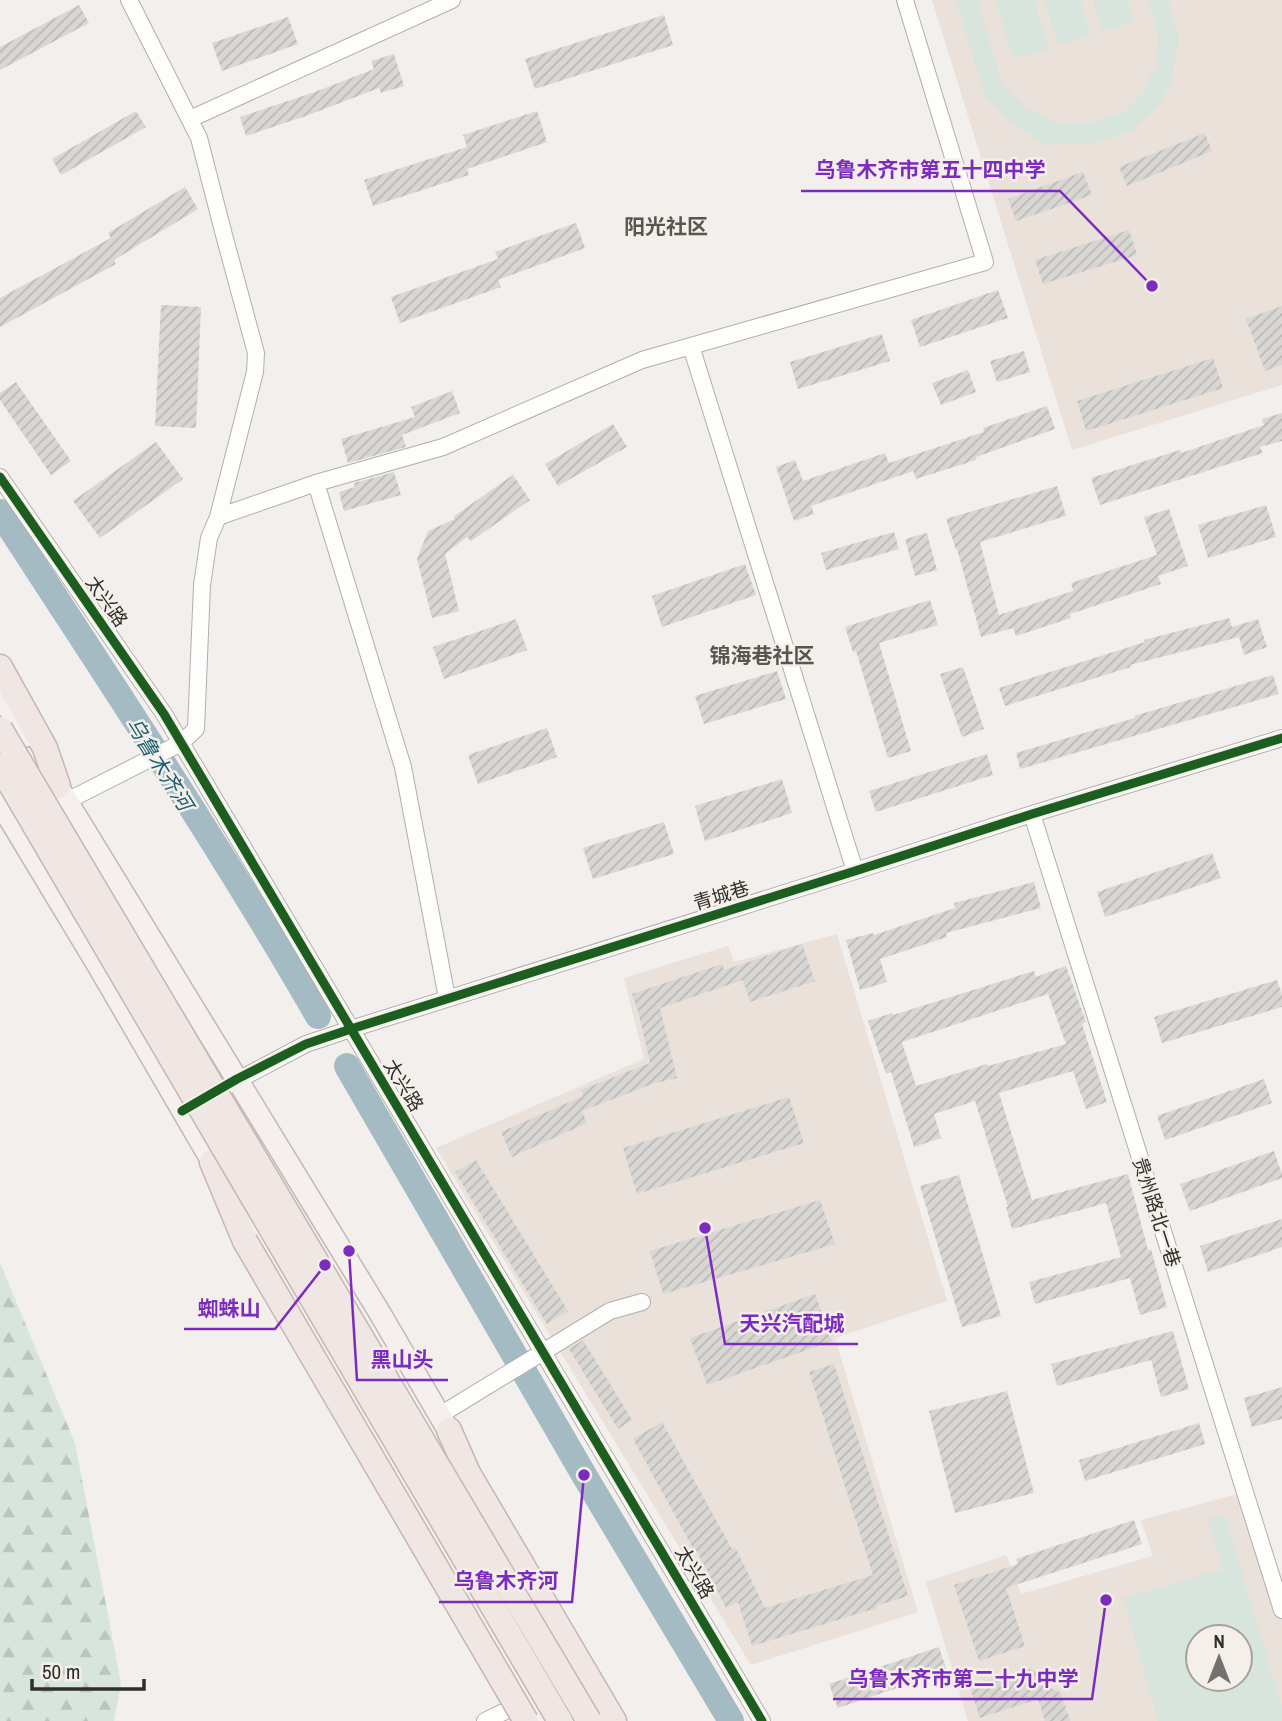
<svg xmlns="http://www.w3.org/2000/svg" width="1282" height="1721" viewBox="0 0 1282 1721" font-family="'Archivo Narrow','Noto Sans SC',sans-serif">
<defs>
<pattern id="forest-firs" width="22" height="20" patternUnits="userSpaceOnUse" patternTransform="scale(1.75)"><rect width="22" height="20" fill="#d8e5dc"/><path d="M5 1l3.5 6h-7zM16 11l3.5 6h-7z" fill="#bac5bd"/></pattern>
<pattern id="building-hatch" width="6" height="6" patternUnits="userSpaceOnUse" patternTransform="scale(1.75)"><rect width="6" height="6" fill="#d9d7d4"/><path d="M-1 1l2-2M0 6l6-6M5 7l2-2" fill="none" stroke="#bbb9b6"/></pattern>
</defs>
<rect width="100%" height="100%" fill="#f2efec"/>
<!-- built -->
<path fill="#e9e1da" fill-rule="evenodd" d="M 932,0 L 1282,0 L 1282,385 L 1072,450 Z
M 837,934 L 947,1301 L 835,1338 L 918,1612 L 751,1665 L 436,1148 L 644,1059 L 624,978 L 728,946 L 734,962 Z
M 1245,1492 L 1282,1610 L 1282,1721 L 968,1721 L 926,1582 L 1006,1555 L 1021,1594 L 1153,1556 L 1141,1520 ZM 1198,1637 L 1240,1637 L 1240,1679 L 1198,1679 Z"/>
<!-- green -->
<path fill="#d8e5dc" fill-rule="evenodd" d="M 956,0 L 977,0 L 1003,85 L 1026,109 L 1057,123 L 1094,122 L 1125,111 L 1142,94 L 1155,67 L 1159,37 L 1148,0 L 1168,0 L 1179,35 L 1172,80 L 1159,105 L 1132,131 L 1090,144 L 1041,143 L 1008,121 L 985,96 Z
M 995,0 L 1034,0 L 1049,48 L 1014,59 Z
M 1044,0 L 1080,0 L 1091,35 L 1058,45 Z
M 1093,0 L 1127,0 L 1134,21 L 1102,31 Z
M 1224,1514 L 1282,1707 L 1282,1721 L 1158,1721 L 1123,1598 L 1223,1569 L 1208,1520 ZM 1198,1637 L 1240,1637 L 1240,1679 L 1198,1679 Z"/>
<!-- forest -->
<path fill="url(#forest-firs)" d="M 0,1263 L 75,1443 L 121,1683 L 114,1721 L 0,1721 Z"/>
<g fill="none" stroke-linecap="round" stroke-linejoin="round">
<!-- river -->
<path stroke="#a4bbc3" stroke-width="26" d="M 0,512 C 108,679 219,844 318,1016
M 347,1066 L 584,1475 L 731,1721"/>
</g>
<!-- building -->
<path fill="url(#building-hatch)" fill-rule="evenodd" d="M 79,5 L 89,23 L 0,70 L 0,47 Z
M 664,15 L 673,45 L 535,89 L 525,59 Z
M 288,17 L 298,44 L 222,71 L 212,43 Z
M 394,54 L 404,86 L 381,93 L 379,88 L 306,116 L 246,136 L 240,117 L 315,92 L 374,69 L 371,61 Z
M 136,111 L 146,127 L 61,175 L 52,159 Z
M 537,111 L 547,142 L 467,169 L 469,175 L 373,206 L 364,180 L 467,147 L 463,135 Z
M 1205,133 L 1212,151 L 1127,186 L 1119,167 Z
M 1083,172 L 1092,195 L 1016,221 L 1008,199 Z
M 185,187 L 198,209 L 114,260 L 116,264 L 0,327 L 0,298 L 111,238 L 108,233 Z
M 576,223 L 585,248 L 498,280 L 501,287 L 400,323 L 391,297 L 498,259 L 495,252 Z
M 1129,230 L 1137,255 L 1043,284 L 1035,260 Z
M 998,290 L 1008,318 L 920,347 L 911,320 Z
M 161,305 L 201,307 L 196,428 L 155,426 Z
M 1282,306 L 1282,365 L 1265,371 L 1246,319 Z
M 882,334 L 890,361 L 798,389 L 790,362 Z
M 1024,351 L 1030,372 L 997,382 L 990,361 Z
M 1213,358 L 1223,388 L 1086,431 L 1077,401 Z
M 968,370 L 976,392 L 941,405 L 932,383 Z
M 16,382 L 71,461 L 51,475 L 0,400 L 0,393 Z
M 452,391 L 460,413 L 402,435 L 406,447 L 348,463 L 341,439 L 415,417 L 411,407 Z
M 1047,406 L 1055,429 L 976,457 L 976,460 L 916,479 L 913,471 L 811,506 L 814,514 L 794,521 L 776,467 L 795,460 L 803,481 L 885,453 L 889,463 L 984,432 L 983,428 Z
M 1282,413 L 1282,441 L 1260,447 L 1263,453 L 1100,505 L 1091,478 L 1180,450 L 1181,453 L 1264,425 L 1262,419 Z
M 613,424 L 627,447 L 558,486 L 545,464 Z
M 156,442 L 183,479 L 100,538 L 73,501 Z
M 394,472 L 401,495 L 344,511 L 339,492 L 355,487 L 354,483 Z
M 513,475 L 530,500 L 471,541 L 467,537 L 445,554 L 459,611 L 432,618 L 417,559 L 428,531 L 455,519 L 453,517 Z
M 1057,486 L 1066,516 L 980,542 L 999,615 L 1073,591 L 1071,583 L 1157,555 L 1144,517 L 1169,509 L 1188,566 L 1158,576 L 1161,584 L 1070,614 L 1071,618 L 1016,636 L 1013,628 L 981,637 L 957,549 L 956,550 L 946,519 Z
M 1266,505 L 1276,537 L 1208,558 L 1198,525 Z
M 894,532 L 899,549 L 826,570 L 821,553 Z
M 927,533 L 937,570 L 915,576 L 905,539 Z
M 745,564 L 756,595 L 662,627 L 652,596 Z
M 930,600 L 938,625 L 879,643 L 911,751 L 888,758 L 856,651 L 853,652 L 845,627 Z
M 1229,618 L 1232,627 L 1258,619 L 1267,647 L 1244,655 L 1239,637 L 1130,665 L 1131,667 L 1005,706 L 999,688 L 1145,642 L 1144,640 Z
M 516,619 L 527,650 L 444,679 L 433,647 Z
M 963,667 L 984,729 L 962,737 L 940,674 Z
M 777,671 L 786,699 L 704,724 L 695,696 Z
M 1273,675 L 1279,694 L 1020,769 L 1016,753 L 1135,718 L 1134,716 Z
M 547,728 L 557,757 L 478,784 L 468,755 Z
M 987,754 L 993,775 L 876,812 L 869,791 Z
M 782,779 L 792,813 L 705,841 L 695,806 Z
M 664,822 L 674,854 L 593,879 L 583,848 Z
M 1212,853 L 1221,878 L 1105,917 L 1097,892 Z
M 1034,882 L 1041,908 L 946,933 L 947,937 L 880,959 L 887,982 L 860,990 L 846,940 L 873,933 L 874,935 L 955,908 L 954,903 Z
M 802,944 L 815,981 L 750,1002 L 743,980 L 660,1008 L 677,1078 L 655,1083 L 582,1111 L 587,1123 L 512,1157 L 501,1132 L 583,1096 L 581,1090 L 650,1063 L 639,1015 L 632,994 L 722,964 L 724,970 Z
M 1066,966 L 1086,1022 L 1082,1024 L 1107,1102 L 1086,1109 L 1073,1071 L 999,1093 L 1032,1200 L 1128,1174 L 1148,1250 L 1151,1249 L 1167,1307 L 1140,1315 L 1130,1278 L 1035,1304 L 1029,1282 L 1121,1257 L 1106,1203 L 1012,1229 L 1006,1207 L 1008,1207 L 975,1101 L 934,1114 L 941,1138 L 914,1147 L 891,1072 L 886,1074 L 868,1021 L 892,1013 L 893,1015 L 1034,971 L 1036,977 ZM 1048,994 L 1066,1044 L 988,1066 L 987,1064 L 916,1086 L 902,1042 Z
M 1277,980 L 1282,995 L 1282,1007 L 1162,1043 L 1154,1017 Z
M 1264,1079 L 1272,1103 L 1165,1140 L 1157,1116 Z
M 789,1097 L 804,1143 L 637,1194 L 623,1148 Z
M 1274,1151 L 1282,1174 L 1282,1178 L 1190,1211 L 1180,1184 Z
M 476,1160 L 568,1311 L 547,1324 L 455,1172 Z
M 959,1175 L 1001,1316 L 962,1327 L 920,1186 Z
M 820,1200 L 835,1244 L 663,1294 L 650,1251 Z
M 1282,1219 L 1282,1247 L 1208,1272 L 1200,1246 Z
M 815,1294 L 832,1341 L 707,1385 L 690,1338 Z
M 1173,1331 L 1189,1389 L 1161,1397 L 1151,1360 L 1057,1386 L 1051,1364 Z
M 583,1340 L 632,1420 L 618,1429 L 569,1349 Z
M 834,1364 L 908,1596 L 876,1606 L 877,1608 L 752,1646 L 738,1602 L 726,1608 L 697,1551 L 695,1552 L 633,1439 L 662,1422 L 732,1549 L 735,1547 L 765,1608 L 873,1575 L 809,1372 Z
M 1282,1387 L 1282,1419 L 1252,1427 L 1244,1398 Z
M 1007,1391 L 1034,1493 L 955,1513 L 929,1411 Z
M 1199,1423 L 1205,1444 L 1085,1481 L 1079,1460 Z
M 1134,1520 L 1142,1544 L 1006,1588 L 1025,1646 L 979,1661 L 954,1585 L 1018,1564 L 1016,1559 Z
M 939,1647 L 947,1671 L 838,1708 L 829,1684 Z
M 1030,1669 L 1052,1676 L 1041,1683 L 1061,1693 L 1070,1721 L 1045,1721 L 1038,1699 L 980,1718 L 969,1685 Z"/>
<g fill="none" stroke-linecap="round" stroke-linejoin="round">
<!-- minor casing -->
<g stroke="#b1afad" stroke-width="18">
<path id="minor" d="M 190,119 L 452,0
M 691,346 L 855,871
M 0,477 L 164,714 L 762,1721
M 316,483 L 403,767 L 447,998
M 218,517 L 316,483 L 443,447 L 642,360 L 985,262 L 905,0
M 67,801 L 181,743 L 196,729 L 202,585 L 209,538 L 218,517 L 255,372 L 256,353 L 224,235 L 199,138 L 129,0
M 1032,814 L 1282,1610
M 208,1096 L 306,1044 L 351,1029 L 855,871 L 1032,814 L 1282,738
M 440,1415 L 610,1311 L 642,1302
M 485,1721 L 524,1702"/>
</g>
<!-- major casing -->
<g stroke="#c4b7b3" stroke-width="24">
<path id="major" d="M 0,695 L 26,736
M 49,772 L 378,1310 L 457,1445
M 0,803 L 96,962 L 220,1175
M 242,1212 L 337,1369 L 540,1721"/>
</g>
<!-- highway casing -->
<g stroke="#c4b7b3" stroke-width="27">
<path id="highway" d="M 0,667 L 45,748 L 58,786
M 212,1162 L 245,1241
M 449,1430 L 468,1473 L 614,1721"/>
</g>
<!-- minor -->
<use href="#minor" stroke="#fdfdfc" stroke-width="16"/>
<!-- major -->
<use href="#major" stroke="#f5efed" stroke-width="21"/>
<!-- highway -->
<use href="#highway" stroke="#f0e6e3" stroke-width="24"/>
<!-- highway-bridge casing -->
<g stroke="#c4b7b3" stroke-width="27" stroke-linecap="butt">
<path id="highway-bridge" d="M 0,729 L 589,1721
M 0,766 L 560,1721
M 245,1241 L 526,1721"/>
</g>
<!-- highway-bridge -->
<use href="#highway-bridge" stroke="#f0e6e3" stroke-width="24"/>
<!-- cycleway casing -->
<g stroke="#f5efe9" stroke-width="13">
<path id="cycleway" d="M 0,477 L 164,714 L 762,1721
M 182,1111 L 237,1079 L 306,1044 L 351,1029 L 855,871 L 1032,814 L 1282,738"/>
</g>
<!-- cycleway -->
<use href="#cycleway" stroke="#1b5e20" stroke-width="9"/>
</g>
<g text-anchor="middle" stroke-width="5" stroke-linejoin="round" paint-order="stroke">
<!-- street labels -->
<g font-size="19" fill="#302d2b" stroke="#f5efe9">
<text transform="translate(107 601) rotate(55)" y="7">太兴路</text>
<text transform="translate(721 895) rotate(-17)" y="7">青城巷</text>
<text transform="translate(404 1085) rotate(59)" y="7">太兴路</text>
<text transform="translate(1157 1212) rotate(72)" y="7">贵州路北一巷</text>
<text transform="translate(695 1572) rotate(60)" y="7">太兴路</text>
</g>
<!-- neighbourhood labels -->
<g font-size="21" font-weight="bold" fill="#5a5550" stroke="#f5efe9">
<text x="666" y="234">阳光社区</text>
<text x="762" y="663">锦海巷社区</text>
</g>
<!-- water labels -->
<g font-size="21" font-style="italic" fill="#1c6074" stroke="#f5efe9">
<text transform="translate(159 764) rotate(58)" y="7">乌鲁木齐河</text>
</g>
</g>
<!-- callouts -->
<path fill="none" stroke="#7b2cbf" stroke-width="2.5" d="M1152 286L1060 191H801M325 1265L275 1329H184M705 1228L725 1344H858M349 1251L357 1380H448M584 1475L572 1602H439M1106 1600L1092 1699H833"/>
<g fill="#7b2cbf" stroke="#f5efe9" stroke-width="2.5">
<circle cx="1152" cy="286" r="7"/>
<circle cx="325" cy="1265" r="7"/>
<circle cx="705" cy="1228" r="7"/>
<circle cx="349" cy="1251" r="7"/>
<circle cx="584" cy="1475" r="7"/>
<circle cx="1106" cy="1600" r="7"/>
</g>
<g font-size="21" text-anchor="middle" font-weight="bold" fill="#7b2cbf" stroke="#f5efe9" stroke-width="5" stroke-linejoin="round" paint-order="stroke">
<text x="930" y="177">乌鲁木齐市第五十四中学</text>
<text x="229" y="1316">蜘蛛山</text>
<text x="792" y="1331">天兴汽配城</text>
<text x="402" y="1367">黑山头</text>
<text x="506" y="1588">乌鲁木齐河</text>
<text x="963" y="1686">乌鲁木齐市第二十九中学</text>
</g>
<!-- north arrow -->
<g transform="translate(1219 1658)"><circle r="33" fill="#f5efe9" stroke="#a6a19d" stroke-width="2"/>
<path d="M0-5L12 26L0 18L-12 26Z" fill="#74716f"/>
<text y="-10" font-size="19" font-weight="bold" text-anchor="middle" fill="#302d2b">N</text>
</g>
<!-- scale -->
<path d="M32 1679v10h112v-10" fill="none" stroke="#302d2b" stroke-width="3.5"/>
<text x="42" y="1679" font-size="21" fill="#302d2b" stroke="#f5efe9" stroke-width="5" paint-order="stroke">50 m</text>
</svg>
